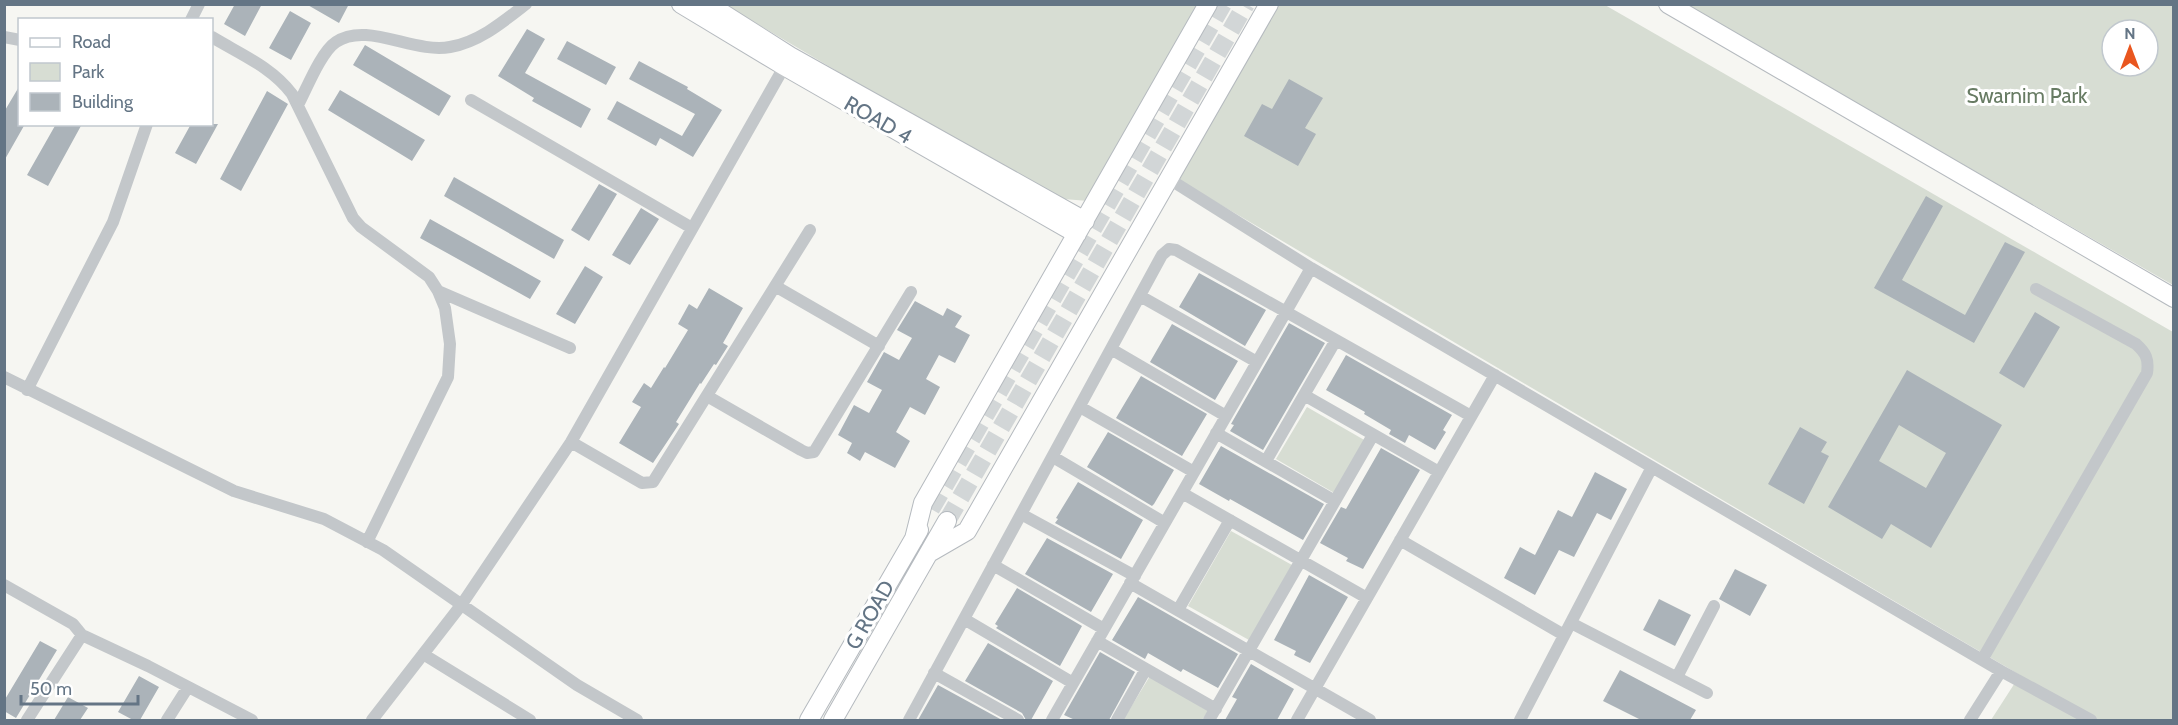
<svg xmlns="http://www.w3.org/2000/svg" width="2178" height="725" viewBox="0 0 2178 725" font-family="Cabin,sans-serif">
<rect width="100%" height="100%" fill="#f6f6f2"/>
<!-- green -->
<path fill="#d7ddd3" fill-rule="evenodd" d="M 725,5 L 1210,5 L 1100,202 L 1052,198 Z
M 1265,5 L 1605,5 L 2173,332 L 2173,720 L 1991,720 L 2020,675 L 1165,172 Z
M 1685,5 L 2173,5 L 2173,285 ZM 2112,30 L 2148,30 L 2148,66 L 2112,66 Z
M 1307,407 L 1366,441 L 1336,494 L 1276,459 Z
M 1231,531 L 1292,565 L 1249,640 L 1188,606 Z
M 1150,676 L 1208,711 L 1202,720 L 1123,720 Z"/>
<!-- building -->
<path fill="#abb3b9" fill-rule="evenodd" d="M 235,4 L 262,4 L 245,36 L 224,24 Z
M 306,4 L 349,4 L 339,23 Z
M 290,11 L 311,23 L 291,60 L 269,48 Z
M 527,29 L 545,39 L 525,73 L 591,109 L 581,128 L 532,101 L 534,98 L 498,76 Z
M 567,41 L 616,67 L 606,85 L 557,59 Z
M 365,45 L 451,96 L 439,116 L 353,65 Z
M 639,61 L 688,87 L 687,89 L 722,110 L 693,157 L 660,138 L 656,146 L 607,119 L 617,101 L 682,136 L 695,114 L 629,79 Z
M 1289,79 L 1323,98 L 1305,128 L 1316,134 L 1298,166 L 1244,136 L 1262,104 L 1272,109 Z
M 20,85 L 20,124 L 25,124 L 4,161 L 4,112 Z
M 340,90 L 425,140 L 412,161 L 328,110 Z
M 267,91 L 288,104 L 241,191 L 220,179 Z
M 56,124 L 82,124 L 48,186 L 27,175 Z
M 191,124 L 218,124 L 196,164 L 175,153 Z
M 454,177 L 564,240 L 554,259 L 444,196 Z
M 599,184 L 617,194 L 589,241 L 571,230 Z
M 1926,196 L 1943,206 L 1902,280 L 1965,315 L 2005,242 L 2025,252 L 1974,343 L 1874,288 Z
M 641,208 L 659,219 L 630,265 L 612,255 Z
M 430,219 L 541,281 L 530,299 L 420,238 Z
M 585,266 L 603,277 L 575,324 L 556,314 Z
M 1199,273 L 1266,310 L 1245,346 L 1179,307 Z
M 709,288 L 743,308 L 723,343 L 728,346 L 716,365 L 714,364 L 701,384 L 700,383 L 676,422 L 679,424 L 653,463 L 619,443 L 641,407 L 632,402 L 644,383 L 651,388 L 664,367 L 665,368 L 688,330 L 678,324 L 689,304 L 697,309 Z
M 915,301 L 943,316 L 947,308 L 962,316 L 955,327 L 970,335 L 955,363 L 939,355 L 926,379 L 940,387 L 925,415 L 910,407 L 896,432 L 910,441 L 895,468 L 865,452 L 860,461 L 847,453 L 852,443 L 838,435 L 854,405 L 869,413 L 882,390 L 867,382 L 884,352 L 899,360 L 912,338 L 897,330 Z
M 2035,312 L 2060,327 L 2024,388 L 1999,373 Z
M 1289,323 L 1325,343 L 1263,450 L 1230,431 L 1234,425 L 1231,424 Z
M 1172,324 L 1238,361 L 1215,400 L 1150,362 Z
M 1346,355 L 1452,415 L 1443,430 L 1446,432 L 1435,450 L 1409,435 L 1405,443 L 1389,434 L 1391,430 L 1364,414 L 1365,412 L 1326,390 Z
M 1907,370 L 2002,425 L 1931,548 L 1891,524 L 1882,539 L 1828,507 ZM 1899,425 L 1946,453 L 1926,488 L 1879,461 Z
M 1141,376 L 1207,414 L 1182,456 L 1116,418 Z
M 1800,427 L 1827,442 L 1821,452 L 1829,456 L 1804,504 L 1768,484 Z
M 1108,432 L 1174,470 L 1154,504 L 1152,506 L 1087,467 Z
M 1221,446 L 1324,504 L 1303,540 L 1230,499 L 1229,501 L 1199,484 Z
M 1381,448 L 1420,470 L 1363,569 L 1346,561 L 1348,558 L 1320,543 L 1341,507 L 1346,509 Z
M 1595,472 L 1627,489 L 1611,520 L 1597,513 L 1574,557 L 1559,550 L 1535,595 L 1504,578 L 1520,547 L 1535,555 L 1558,510 L 1572,517 Z
M 1078,482 L 1143,520 L 1121,559 L 1055,523 L 1058,519 L 1056,518 Z
M 1047,538 L 1113,574 L 1091,612 L 1025,574 Z
M 1735,569 L 1767,585 L 1750,616 L 1719,599 Z
M 1309,575 L 1348,597 L 1310,663 L 1294,655 L 1296,651 L 1274,640 Z
M 1017,588 L 1082,626 L 1060,666 L 996,628 L 998,626 L 995,624 Z
M 1138,597 L 1238,654 L 1218,688 L 1183,669 L 1181,672 L 1148,653 L 1145,659 L 1112,640 Z
M 1659,599 L 1691,615 L 1675,646 L 1643,630 Z
M 40,641 L 57,650 L 16,718 L 4,711 L 4,701 Z
M 988,643 L 1053,681 L 1031,720 L 1026,720 L 1022,713 L 965,681 Z
M 1100,652 L 1135,672 L 1109,720 L 1075,720 L 1064,715 Z
M 1251,664 L 1294,689 L 1277,720 L 1225,720 L 1237,699 L 1232,697 Z
M 1620,670 L 1696,710 L 1690,720 L 1641,720 L 1603,701 Z
M 139,676 L 159,687 L 140,720 L 133,720 L 118,712 Z
M 938,685 L 1002,720 L 918,720 Z
M 68,697 L 88,708 L 80,720 L 54,720 Z"/>
<g fill="none" stroke-linecap="round" stroke-linejoin="round">
<!-- secondary-tunnel -->
<path stroke="#d2d6d7" stroke-width="18" stroke-dasharray="18 9" stroke-linecap="butt" d="M 931,509 L 1223,4
M 947,521 L 1246,4"/>
<!-- secondary casing -->
<g stroke="#b5babf" stroke-width="20">
<path id="secondary" d="M 681,4 L 784,66 L 1077,234
M 708,4 L 790,56 L 1085,221
M 1668,4 L 2174,298
M 914,539 L 923,503 L 1208,4
M 929,553 L 967,531 L 1269,4
M 809,720 L 919,530
M 833,720 L 947,521"/>
</g>
<!-- street -->
<path stroke="#c3c7ca" stroke-width="12" d="M 191,20 L 199,4
M 4,37 L 20,40
M 212,37 C 240,54 272,67 292,94 L 353,218 L 361,227 L 429,277 L 438,291 L 445,308 L 450,344 L 448,377 L 367,542
M 471,100 L 692,228
M 298,105 C 307,88 321,52 336,42 C 367,21 414,54 450,47 C 479,42 503,22 526,4
M 1169,179 L 1311,268 L 2001,671 L 2091,720
M 775,286 L 879,346
M 438,291 L 570,348
M 1140,296 L 1257,362
M 1336,340 L 1304,395 L 1439,472
M 1111,349 L 1226,416
M 4,377 L 234,491 L 324,519 L 383,550 L 577,685 L 637,720
M 27,390 L 113,222 L 147,124
M 707,396 L 801,450 L 807,453 L 814,452 L 911,292
M 1080,407 L 1194,472
M 1216,433 L 1335,501
M 571,442 L 642,483 L 653,482 L 810,230
M 1053,457 L 1165,523
M 1266,461 L 1304,395
M 1182,493 L 1367,598
M 1021,514 L 1135,576
M 1400,540 L 1564,635
M 993,565 L 1104,629
M 1130,583 L 1370,720
M 4,585 L 73,624 L 82,635 L 27,720
M 1178,610 L 1230,520
M 964,619 L 1073,683
M 1571,623 L 1707,693
M 82,635 L 148,666 L 252,720
M 1097,641 L 1146,669 L 1117,720
M 423,654 L 530,720
M 1982,660 L 2147,373 C 2149,359 2146,353 2136,344 L 2036,289
M 1146,669 L 1216,709
M 934,673 L 1018,720
M 1677,677 L 1714,606
M 167,720 L 188,687
M 372,720 L 462,604 L 571,442 L 788,60
M 909,720 L 1162,255 L 1169,249 L 1176,250 L 1471,416
M 1052,720 L 1311,268
M 1209,720 L 1373,435
M 1297,720 L 1495,375
M 1520,720 L 1652,467
M 1970,720 L 2001,671"/>
<!-- secondary -->
<use href="#secondary" stroke="#fff" stroke-width="18"/>
</g>
<g text-anchor="middle" stroke-width="6" stroke-linejoin="round" paint-order="stroke">
<!-- park labels -->
<g font-size="21" fill="#677b63" stroke="#fff">
<text x="2027" y="103">Swarnim Park</text>
</g>
<!-- street labels -->
<g font-size="21" fill="#647585" stroke="#fff">
<text transform="translate(878 120) rotate(30)" y="7">ROAD 4</text>
<text transform="translate(870 615) rotate(-60)" y="7">G ROAD</text>
</g>
</g>
<!-- border -->
<rect width="2178" height="725" fill="none" stroke="#647585" stroke-width="12"/>
<!-- legend -->
<rect x="18" y="18" width="195" height="108" fill="#ffffff" stroke="#c1c8ce" stroke-width="1.5"/>
<rect x="30" y="38" width="30" height="9" fill="#ffffff" stroke="#c1c8ce" stroke-width="1.5"/>
<text x="72" y="48" font-size="18" fill="#647585">Road</text>
<rect x="30" y="63" width="30" height="18" fill="#d7ddd3" stroke="#c1c8ce" stroke-width="1.5"/>
<text x="72" y="78" font-size="18" fill="#647585">Park</text>
<rect x="30" y="93" width="30" height="18" fill="#abb3b9" stroke="#c1c8ce" stroke-width="1.5"/>
<text x="72" y="108" font-size="18" fill="#647585">Building</text>
<!-- north arrow -->
<g transform="translate(2130 48)"><circle r="28" fill="#ffffff" stroke="#c1c8ce" stroke-width="1.5"/>
<path d="M0-4.5L10 22L0 15L-10 22Z" fill="#e9561f"/>
<text y="-9" font-size="16" font-weight="bold" text-anchor="middle" fill="#647585">N</text>
</g>
<!-- scale -->
<path d="M21 695v9h117v-9" fill="none" stroke="#647585" stroke-width="3"/>
<text x="30" y="695" font-size="18" fill="#647585" stroke="#ffffff" stroke-width="4.5" paint-order="stroke">50 m</text>
</svg>
